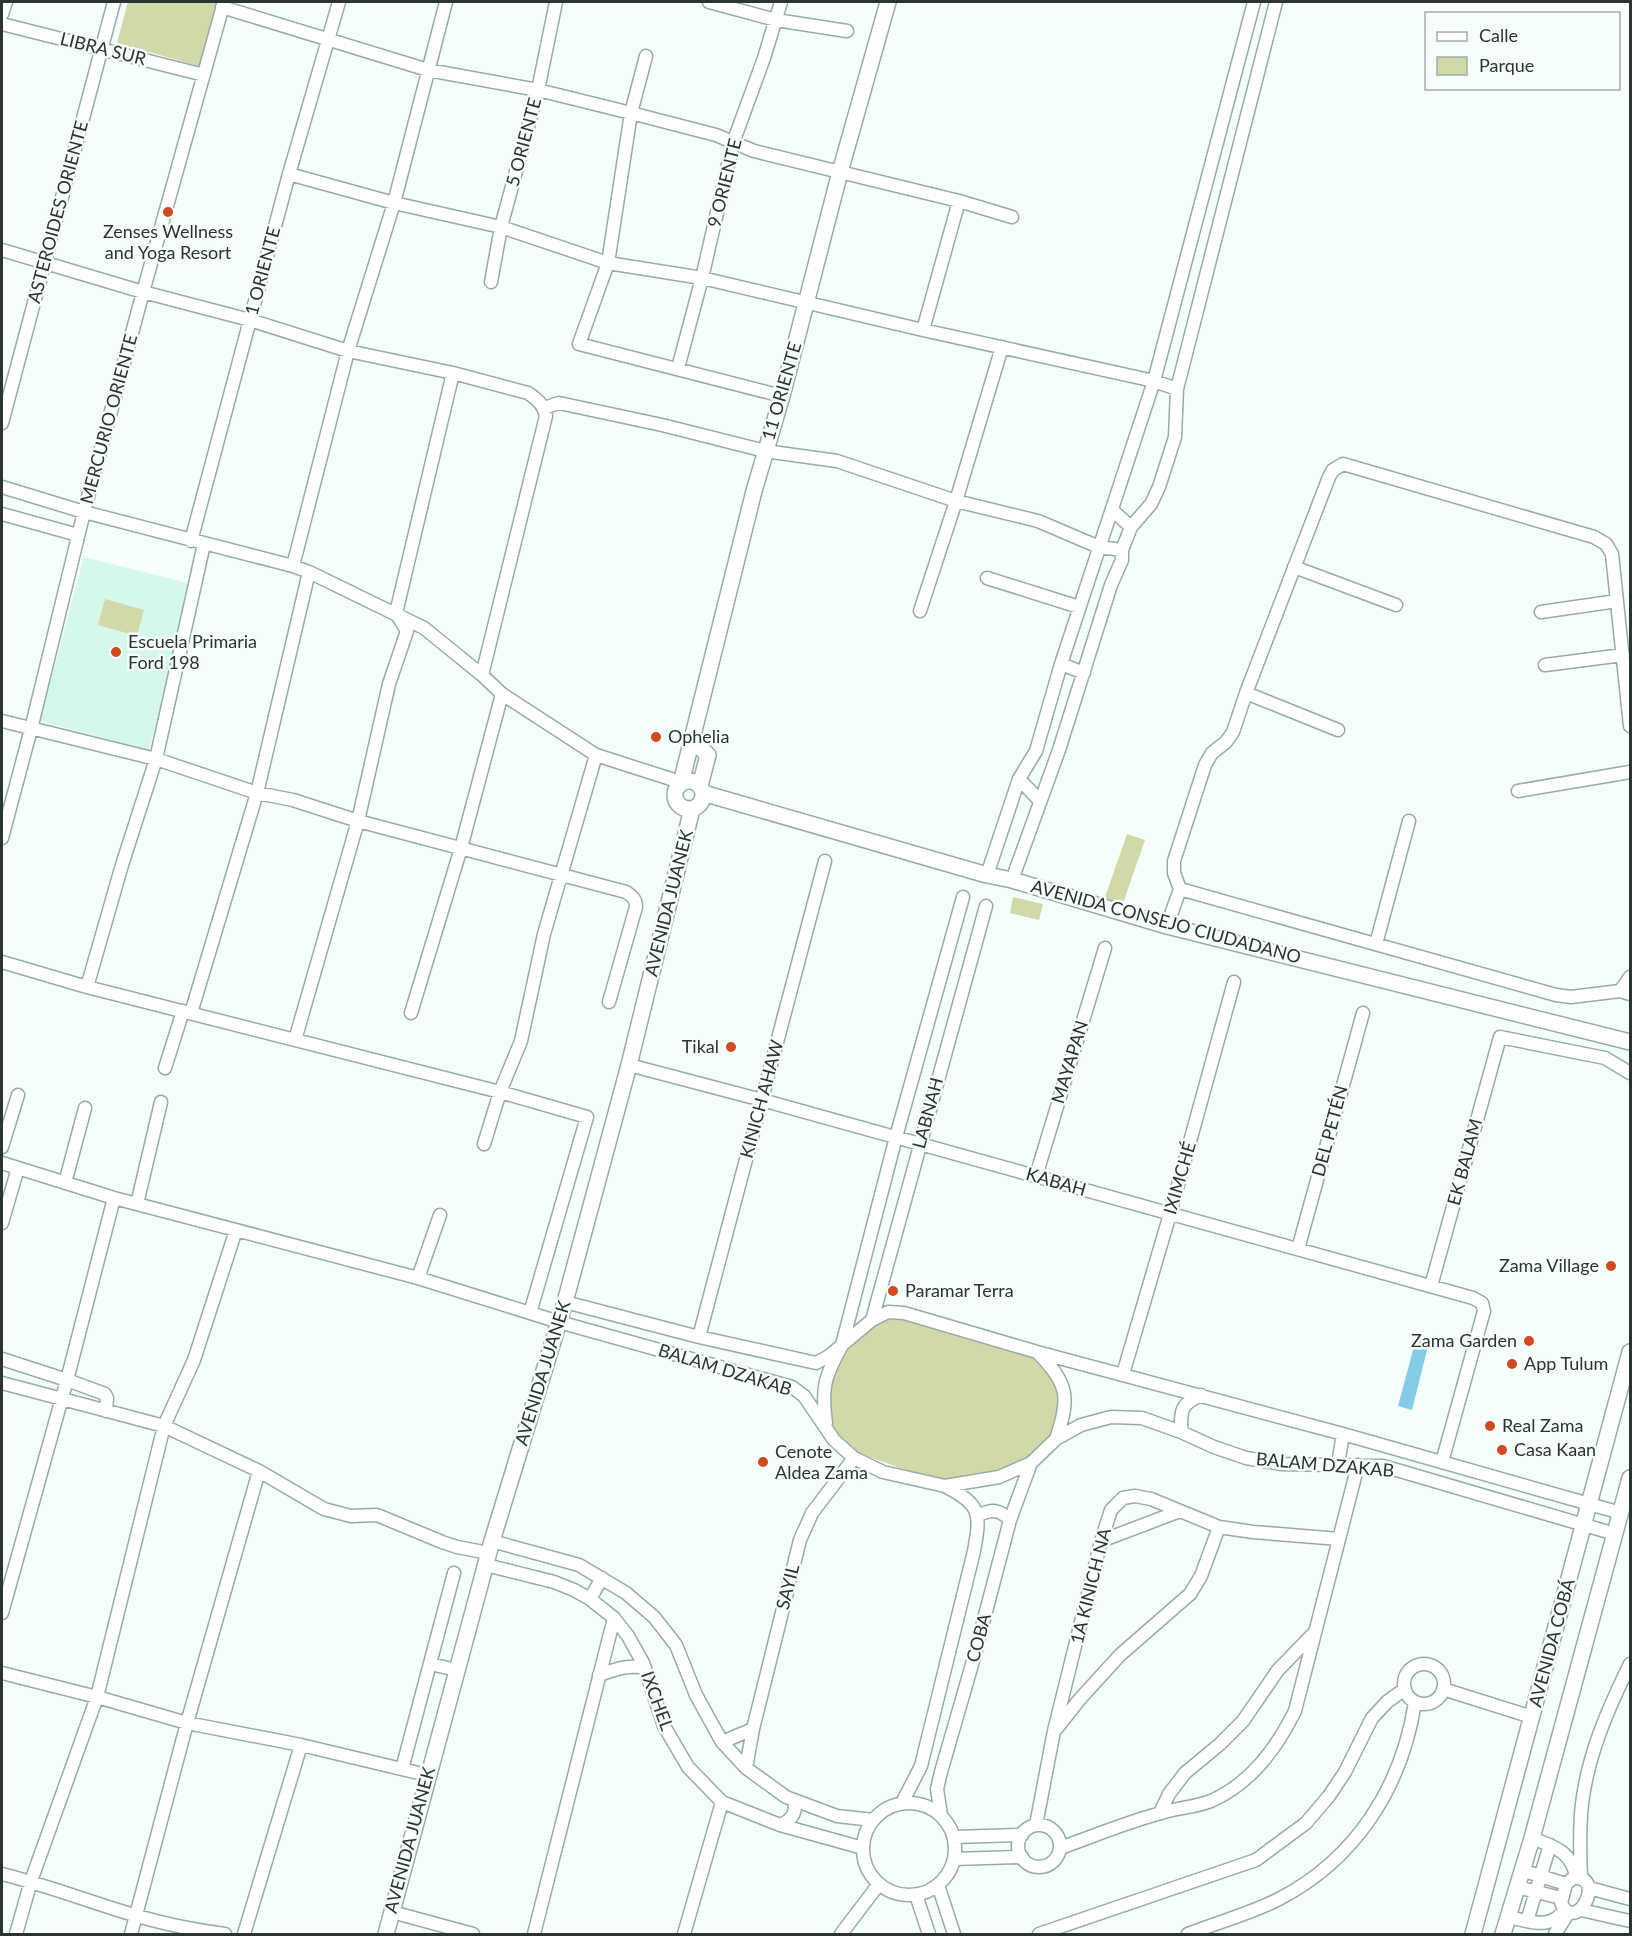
<svg xmlns="http://www.w3.org/2000/svg" width="1632" height="1936" viewBox="0 0 1632 1936" font-family="Lato,sans-serif">
<rect width="100%" height="100%" fill="#f4fefa"/>
<!-- built -->
<path fill="#d5f8eb" d="M 84,557 L 192,584 L 149,750 L 40,721 Z"/>
<!-- green -->
<path fill="#d0d9a7" d="M 128,2 L 220,2 L 202,67 L 117,43 Z
M 105,599 L 144,610 L 137,636 L 98,625 Z
M 1127,834 L 1145,840 L 1121,909 L 1103,903 Z
M 1013,897 L 1043,904 L 1039,920 L 1010,913 Z
M 890,1315 L 1036,1355 L 1063,1397 L 1053,1436 L 1028,1461 L 995,1472 L 968,1479 L 948,1479 L 922,1476 L 856,1452 L 833,1430 L 828,1399 L 835,1365 L 846,1346 Z"/>
<!-- water -->
<path fill="#83cbe7" d="M 1416,1339 L 1429,1342 L 1412,1410 L 1398,1406 Z"/>
<g fill="none" stroke-linecap="round" stroke-linejoin="round">
<!-- minor casing -->
<g stroke="#95ada4" stroke-width="15">
<path id="minor" d="M 709,2 L 776,20 L 847,31
M 222,7 L 428,70 L 538,90 L 631,113 L 716,135 L 754,151 L 959,201 L 1012,217
M 2,14 L 6,2
M 2,24 L 204,75
M 646,56 L 631,113 L 608,263 L 579,344 L 782,396
M 289,174 L 394,203 L 501,227 L 608,263 L 702,278 L 923,330 L 1154,381 L 1177,389 L 1175,437 L 1159,487 L 1151,504 L 1131,527 L 1122,550 L 1122,560 L 1111,585 L 1059,750 L 1012,880
M 2,250 L 143,292 L 250,320 L 348,351 L 453,373 L 528,393 C 538,400 543,404 546,416 L 482,675
M 491,282 L 501,227 L 538,90 L 556,2
M 923,330 L 959,201
M 678,368 L 702,278 L 733,143 L 764,58 L 781,2
M 1177,389 L 1276,2
M 544,408 L 559,403 L 662,425 L 765,451 L 837,461 L 956,501 L 1038,521 L 1099,547 L 1122,550
M 2,423 L 114,2
M 2,487 L 84,512 L 293,566 L 309,572 L 424,628 L 482,675 L 502,694 L 596,755 L 671,779 L 679,784
M 1112,510 L 1131,527
M 2,514 L 78,535
M 191,541 L 289,174 L 339,2
M 293,566 L 348,351 L 394,203 L 446,2
M 1294,567 L 1396,605
M 987,578 L 1079,607
M 920,611 L 956,501 L 1002,347
M 1541,612 L 1617,601
M 1061,664 L 1084,673
M 1545,665 L 1623,655
M 1246,693 L 1338,730
M 2,721 L 156,759 L 257,793 L 293,800 L 358,821 L 626,892 C 632,896 636,899 636,907 L 609,1002
M 1019,779 L 1040,801
M 1518,791 L 1630,772
M 2,838 L 31,729 L 84,512 L 143,292 L 224,2
M 987,875 L 1019,779 L 1036,751 L 1061,664 L 1154,381 L 1254,2
M 1180,889 L 1556,995 L 1571,997 L 1620,991 L 1630,994
M 1167,926 L 1180,889 L 1174,873 L 1174,861 L 1205,765 L 1212,753 L 1226,742 L 1233,732 L 1246,693 L 1329,477 L 1333,470 L 1343,464 L 1594,537 L 1606,544 L 1612,554 L 1630,726
M 1376,944 L 1409,821
M 2,962 L 87,987 L 500,1092 L 587,1117 L 530,1313
M 87,987 L 122,865 L 156,759 L 204,544
M 1620,991 L 1630,977
M 191,1013 L 257,793 L 309,572
M 411,1013 L 461,848 L 502,694
M 295,1040 L 358,821 L 389,684 L 407,631 L 396,613 L 453,373
M 629,1065 L 762,1100 L 1473,1298 L 1482,1303 L 1484,1311 L 1442,1462
M 165,1068 L 183,1011
M 484,1144 L 500,1092 L 521,1041 L 544,934 L 596,755
M 2,1147 L 18,1095
M 2,1163 L 114,1198 L 418,1278 L 440,1215
M 1036,1176 L 1105,948
M 65,1183 L 85,1108
M 137,1204 L 161,1102
M 2,1223 L 18,1168
M 1298,1249 L 1363,1013
M 418,1278 L 559,1322 L 792,1387 L 804,1396 L 834,1440 L 854,1458 L 883,1472 L 945,1486 L 999,1477 L 1031,1463 L 1056,1439 L 1081,1425 L 1111,1417 L 1142,1418 L 1181,1432 L 1214,1447 L 1246,1458 L 1282,1464 L 1383,1466 L 1615,1534
M 1431,1286 L 1500,1037 L 1605,1058 L 1630,1073
M 565,1302 L 699,1337 L 816,1363 L 829,1356 L 872,1320 L 888,1312 L 904,1313 L 1037,1352 L 1343,1434 L 1621,1513
M 872,1320 L 986,906
M 699,1337 L 825,861
M 1038,1353 C 1069,1384 1070,1399 1056,1439
M 2,1359 L 67,1380 L 114,1198
M 1123,1374 L 1170,1214 L 1234,982
M 2,1383 L 164,1426 L 259,1471 L 324,1509 L 351,1516 L 377,1515 L 442,1542 L 457,1547 L 489,1553
M 826,1423 C 821,1387 825,1376 842,1345 L 896,1137 L 963,897
M 1181,1432 C 1181,1409 1180,1405 1201,1395
M 1338,1464 L 1343,1434
M 979,1515 C 992,1509 999,1509 1010,1520
M 492,1541 L 579,1565 L 626,1593 L 654,1617 L 676,1645 L 696,1695 L 722,1742 L 746,1768 L 786,1797 L 837,1816 L 873,1820
M 1101,1541 L 1180,1511
M 486,1565 L 554,1582 L 574,1590 L 590,1599 L 614,1618 L 628,1636 L 643,1663 L 664,1726 L 688,1767 L 722,1802 L 780,1825 L 863,1848
M 590,1599 L 602,1578
M 2,1613 L 67,1380 L 105,1394 L 107,1398 L 106,1411
M 430,1664 L 457,1670
M1404 1684a20 20 0 1 1 40 0a20 20 0 1 1-40 0Z
M 2,1673 L 97,1697 L 187,1723 L 301,1745 L 427,1775
M 599,1675 C 614,1670 628,1664 645,1668
M 1443,1689 L 1532,1717
M 1057,1728 L 1079,1700 L 1120,1655 L 1190,1594 L 1201,1576 L 1219,1527
M 722,1742 L 753,1729
M 746,1768 L 753,1729 L 800,1540 L 812,1513 L 854,1458
M 402,1769 L 454,1573
M863 1849a46 46 0 1 1 92 0a46 46 0 1 1-92 0Z
M 902,1803 L 921,1766 L 974,1551 C 981,1513 981,1505 945,1486
M 1160,1813 L 1169,1794 L 1185,1773 L 1220,1744 L 1243,1721 L 1278,1670 L 1315,1632
M 941,1815 L 937,1789 L 941,1772 L 973,1661 L 1010,1520 L 1031,1463
M 780,1825 C 792,1820 796,1814 795,1801
M 1036,1825 L 1054,1731 L 1101,1541 L 1111,1510 L 1123,1498 L 1135,1496 L 1151,1499 L 1219,1527 L 1253,1532 L 1339,1539
M1018 1846a21 21 0 1 1 42 0a21 21 0 1 1-42 0Z
M 954,1837 L 1022,1835
M 1532,1838 C 1554,1847 1571,1851 1576,1876
M 1060,1848 C 1094,1836 1127,1822 1161,1813 C 1177,1808 1196,1807 1211,1801 C 1251,1783 1276,1749 1295,1711 L 1358,1465
M 954,1859 L 1022,1857
M 1521,1870 L 1566,1884
M 2,1874 C 46,1885 90,1902 134,1915 C 164,1924 194,1930 225,1934
M 1573,1878 C 1608,1875 1576,1936 1561,1903 L 1566,1884 Z
M 1581,1878 C 1580,1854 1579,1829 1582,1804 C 1588,1754 1608,1709 1630,1664
M 938,1885 L 954,1934
M 1517,1887 L 1561,1898
M 1589,1888 L 1630,1899
M 916,1895 L 929,1934
M 1581,1910 L 1630,1921
M 392,1912 L 473,1934
M 1508,1917 C 1530,1921 1549,1931 1565,1910
M 1527,1921 L 1550,1845
M 16,1934 L 31,1881 L 97,1697 L 164,1426 L 194,1360 L 236,1230
M 131,1934 L 187,1723 L 259,1471
M 244,1934 L 301,1745
M 534,1934 L 614,1618
M 684,1934 L 722,1802
M 841,1934 L 879,1884
M 1039,1934 L 1256,1860 L 1306,1823 L 1329,1796 L 1345,1772 L 1372,1718 L 1388,1701 L 1405,1689
M 1188,1934 C 1218,1922 1250,1914 1279,1899 C 1356,1859 1402,1787 1415,1702
M 1555,1934 L 1567,1915"/>
</g>
<!-- tertiary casing -->
<g stroke="#95ada4" stroke-width="18">
<path id="tertiary" d="M 692,740 L 708,755 L 700,786
M675 795a14 14 0 1 1 28 0a14 14 0 1 1-28 0Z
M 681,783 L 754,491 L 782,396 L 840,172 L 888,2
M 703,793 L 987,875 L 1012,880 L 1167,926 L 1630,1042
M 386,1934 L 492,1541 L 565,1302 L 629,1065 L 692,809
M 1473,1934 L 1630,1352
M 1503,1934 L 1532,1838 L 1630,1478"/>
</g>
<!-- minor -->
<use href="#minor" stroke="#fff" stroke-width="12"/>
<!-- tertiary -->
<use href="#tertiary" stroke="#fff" stroke-width="15"/>
</g>
<!-- markers -->
<g fill="#d24921" stroke="#f4fefa" stroke-width="2">
<circle cx="168" cy="212" r="6"/>
<circle cx="116" cy="652" r="6"/>
<circle cx="656" cy="737" r="6"/>
<circle cx="731" cy="1047" r="6"/>
<circle cx="1611" cy="1266" r="6"/>
<circle cx="893" cy="1291" r="6"/>
<circle cx="1529" cy="1341" r="6"/>
<circle cx="1512" cy="1364" r="6"/>
<circle cx="1490" cy="1426" r="6"/>
<circle cx="1502" cy="1450" r="6"/>
<circle cx="763" cy="1462" r="6"/>
</g>
<g text-anchor="middle" stroke-width="5" stroke-linejoin="round" paint-order="stroke">
<!-- street labels -->
<g font-size="18" fill="#2a3430" stroke="#f4fefa">
<text transform="translate(103 49) rotate(14)" y="6">LIBRA SUR</text>
<text transform="translate(524 142) rotate(-75)" y="6">5 ORIENTE</text>
<text transform="translate(725 183) rotate(-76)" y="6">9 ORIENTE</text>
<text transform="translate(58 212) rotate(-75)" y="6">ASTEROIDES ORIENTE</text>
<text transform="translate(263 271) rotate(-75)" y="6">1 ORIENTE</text>
<text transform="translate(782 391) rotate(-74)" y="6">11 ORIENTE</text>
<text transform="translate(109 419) rotate(-75)" y="6">MERCURIO ORIENTE</text>
<text transform="translate(669 903) rotate(-76)" y="6">AVENIDA JUANEK</text>
<text transform="translate(1166 922) rotate(15)" y="6">AVENIDA CONSEJO CIUDADANO</text>
<text transform="translate(1070 1062) rotate(-73)" y="6">MAYAPAN</text>
<text transform="translate(762 1099) rotate(-75)" y="6">KINICH AHAW</text>
<text transform="translate(928 1113) rotate(-75)" y="6">LABNAH</text>
<text transform="translate(1330 1131) rotate(-75)" y="6">DEL PETÉN</text>
<text transform="translate(1465 1162) rotate(-75)" y="6">EK BALAM</text>
<text transform="translate(1180 1178) rotate(-74)" y="6">IXIMCHÉ</text>
<text transform="translate(1056 1182) rotate(16)" y="6">KABAH</text>
<text transform="translate(725 1370) rotate(17)" y="6">BALAM DZAKAB</text>
<text transform="translate(543 1373) rotate(-73)" y="6">AVENIDA JUANEK</text>
<text transform="translate(1325 1465) rotate(5)" y="6">BALAM DZAKAB</text>
<text transform="translate(1091 1586) rotate(-76)" y="6">1A KINICH NA</text>
<text transform="translate(788 1587) rotate(-76)" y="6">SAYIL</text>
<text transform="translate(979 1638) rotate(-75)" y="6">COBA</text>
<text transform="translate(1552 1643) rotate(-75)" y="6">AVENIDA COBÁ</text>
<text transform="translate(657 1701) rotate(70)" y="6">IXCHEL</text>
<text transform="translate(410 1840) rotate(-75)" y="6">AVENIDA JUANEK</text>
</g>
<!-- poi labels -->
<g font-size="18" fill="#2a3430" stroke="#f4fefa" text-anchor="start">
<text x="168" y="238" text-anchor="middle">Zenses Wellness<tspan x="168" dy="21">and Yoga Resort</tspan></text>
<text x="128" y="648">Escuela Primaria<tspan x="128" dy="21">Ford 198</tspan></text>
<text x="668" y="743">Ophelia</text>
<text x="719" y="1053" text-anchor="end">Tikal</text>
<text x="1599" y="1272" text-anchor="end">Zama Village</text>
<text x="905" y="1297">Paramar Terra</text>
<text x="1517" y="1347" text-anchor="end">Zama Garden</text>
<text x="1524" y="1370">App Tulum</text>
<text x="1502" y="1432">Real Zama</text>
<text x="1514" y="1456">Casa Kaan</text>
<text x="775" y="1458">Cenote<tspan x="775" dy="21">Aldea Zama</tspan></text>
</g>
</g>
<!-- border -->
<rect width="1632" height="1936" fill="none" stroke="#2a3430" stroke-width="6"/>
<!-- legend -->
<rect x="1425" y="12" width="195" height="78" fill="#f4fefa" stroke="#a3ada9" stroke-width="1.5"/>
<rect x="1437" y="32" width="30" height="9" fill="#ffffff" stroke="#a3ada9" stroke-width="1.5"/>
<text x="1479" y="42" font-size="18" fill="#2a3430">Calle</text>
<rect x="1437" y="57" width="30" height="18" fill="#d0d9a7" stroke="#a3ada9" stroke-width="1.5"/>
<text x="1479" y="72" font-size="18" fill="#2a3430">Parque</text>
</svg>
